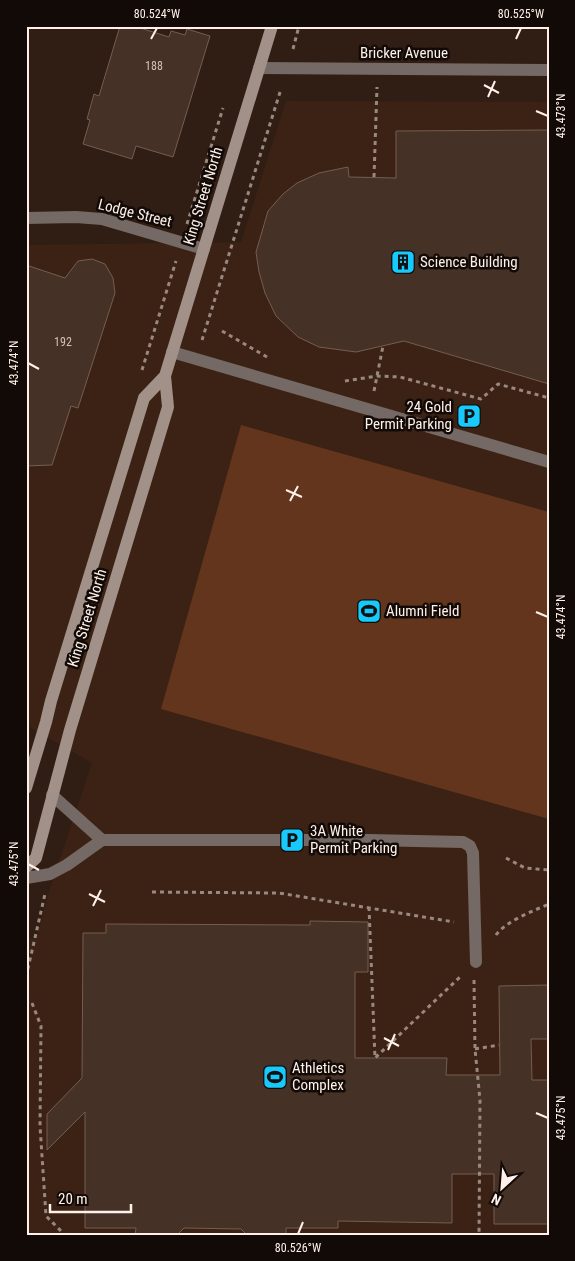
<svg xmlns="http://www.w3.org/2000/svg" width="575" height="1261" viewBox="0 0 575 1261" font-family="'Roboto Condensed',sans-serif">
<rect width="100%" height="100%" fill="#301d13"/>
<!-- built -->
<path fill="#3b2214" d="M 286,101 L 549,102 L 549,1235 L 26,1235 L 26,938 L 36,939 L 48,895 L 92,763 L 26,725 L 26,245 L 241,242 Z"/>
<!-- green -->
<path fill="#62351c" d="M 241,425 L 549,512 L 549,819 L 161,709 Z"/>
<!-- building -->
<path fill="#463126" stroke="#745d51" d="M 120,26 L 134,26 L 169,37 L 171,31 L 185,35 L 187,29 L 210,36 L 173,157 L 136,146 L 132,159 L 83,144 L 90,120 L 87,119 L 94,94 L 99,96 Z
M 549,130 L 549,384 L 404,341 L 356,352 L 319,347 L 298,337 L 276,316 L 265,293 L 259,272 L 256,252 L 268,211 L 283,194 L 297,183 L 319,173 L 348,167 L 349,177 L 396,178 L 396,131 Z
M 92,259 L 105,264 L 113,278 L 115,293 L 78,408 L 71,406 L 52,465 L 26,466 L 26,265 L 65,278 L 78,261 Z
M 310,921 L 368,922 L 368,972 L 355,972 L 355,1058 L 447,1058 L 446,1075 L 500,1075 L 499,986 L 549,985 L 549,1039 L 531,1039 L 532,1080 L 549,1080 L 549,1224 L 494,1224 L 494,1174 L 452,1174 L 452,1223 L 338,1221 L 338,1228 L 286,1228 L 286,1235 L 247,1235 L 241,1229 L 184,1228 L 177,1235 L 135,1235 L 136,1228 L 85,1228 L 85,1112 L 47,1150 L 47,1114 L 82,1078 L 83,933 L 106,933 L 106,924 L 310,925 Z"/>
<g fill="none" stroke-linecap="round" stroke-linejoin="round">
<!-- path -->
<path stroke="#998880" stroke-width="3" stroke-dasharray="4 4" stroke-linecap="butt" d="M 293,49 L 299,26
M 374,177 L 377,87
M 187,224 L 223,108
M 222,331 L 267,357
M 202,340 L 281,89
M 142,370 L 176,261
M 345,381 L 377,376 L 400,377 L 481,399 L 498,384 L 549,398
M 374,391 L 383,346
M 506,858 L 525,868 L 549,870
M 152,892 L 279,893 L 454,922
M 369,907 L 375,1058 L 461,976
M 496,935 C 506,921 533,911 549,904
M 26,977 L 45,894
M 474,980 L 475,1049 L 480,1100 L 479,1235
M 32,1003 L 41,1026 L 40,1126 L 46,1216 L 65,1235
M 475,1049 L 499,1045"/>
<!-- service -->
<path stroke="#746964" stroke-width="12" d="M 172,352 L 549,462
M 52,795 L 102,840
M 26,878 L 50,874 L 67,865 L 102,840 L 369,840 L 463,842 L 470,846 L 473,853 L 476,962"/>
<!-- minor -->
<path stroke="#746964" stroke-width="12" d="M 259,68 L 549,70
M 26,218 L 76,217 L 102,219 L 204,249"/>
<!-- secondary -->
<path stroke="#a29189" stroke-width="12" d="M 26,788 L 46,722 L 51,701 L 144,398 L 165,376
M 26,867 L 36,858 L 70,730 L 168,407 L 165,376 L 272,26"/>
</g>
<!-- ticks -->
<path fill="none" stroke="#fff1ea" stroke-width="2" d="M 151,39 L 157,28M 516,39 L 521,28M 484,85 L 499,93M 488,97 L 495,81M 536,111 L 548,116M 28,363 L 39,369M 286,490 L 302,497M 290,501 L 298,486M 536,612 L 548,617M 28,864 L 39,870M 89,894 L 105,902M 93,906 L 101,890M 384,1038 L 399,1046M 388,1050 L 395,1034M 536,1113 L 548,1118M 298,1234 L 303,1222"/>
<!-- icons -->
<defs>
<g id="building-square" transform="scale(1.25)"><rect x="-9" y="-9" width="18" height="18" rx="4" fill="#17cafb" stroke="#120a06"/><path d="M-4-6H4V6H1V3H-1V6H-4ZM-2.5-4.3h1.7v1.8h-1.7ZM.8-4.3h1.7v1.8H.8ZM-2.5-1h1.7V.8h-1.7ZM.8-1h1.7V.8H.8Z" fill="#111"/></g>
<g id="parking-square" transform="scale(1.25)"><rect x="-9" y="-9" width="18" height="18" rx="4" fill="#17cafb" stroke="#120a06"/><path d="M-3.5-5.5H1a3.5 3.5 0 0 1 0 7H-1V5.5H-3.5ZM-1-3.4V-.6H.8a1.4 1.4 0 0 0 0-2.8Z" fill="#111"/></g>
<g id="stadium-square" transform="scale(1.25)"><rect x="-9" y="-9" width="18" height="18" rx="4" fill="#17cafb" stroke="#120a06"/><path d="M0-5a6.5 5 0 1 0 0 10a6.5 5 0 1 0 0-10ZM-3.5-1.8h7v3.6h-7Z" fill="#111"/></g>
</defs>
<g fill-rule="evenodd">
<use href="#building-square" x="403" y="262"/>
<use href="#parking-square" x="469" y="416"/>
<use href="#stadium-square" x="369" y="611"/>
<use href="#parking-square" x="292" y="840"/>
<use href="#stadium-square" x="275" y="1077"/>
</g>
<g text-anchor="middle" stroke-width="5" stroke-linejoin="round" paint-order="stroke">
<!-- number labels -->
<g font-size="12" fill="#d1c1b9">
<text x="154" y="70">188</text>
<text x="63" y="346">192</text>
</g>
<!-- street labels -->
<g font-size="15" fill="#fff1ea" stroke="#120a06">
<text x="404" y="58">Bricker Avenue</text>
<text transform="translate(203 196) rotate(-73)" y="5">King Street North</text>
<text transform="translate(135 213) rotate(14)" y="5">Lodge Street</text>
<text transform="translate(87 618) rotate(-73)" y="5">King Street North</text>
</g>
<!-- poi labels -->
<g font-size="15" fill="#fff1ea" stroke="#120a06" text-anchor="start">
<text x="420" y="267">Science Building</text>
<text x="452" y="412" text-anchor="end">24 Gold<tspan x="452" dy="17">Permit Parking</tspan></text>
<text x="386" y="616">Alumni Field</text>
<text x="310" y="836">3A White<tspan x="310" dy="17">Permit Parking</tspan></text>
<text x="292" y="1073">Athletics<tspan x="292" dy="17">Complex</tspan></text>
</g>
</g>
<!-- border -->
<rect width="575" height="1261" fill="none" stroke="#120a06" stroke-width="55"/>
<!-- north arrow -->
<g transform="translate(502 1188) rotate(206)" stroke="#120a06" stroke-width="4" paint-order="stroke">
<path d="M0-4L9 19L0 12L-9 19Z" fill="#fff1ea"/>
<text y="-8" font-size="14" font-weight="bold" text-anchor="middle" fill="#fff1ea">N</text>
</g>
<!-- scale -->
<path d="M50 1204v8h81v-8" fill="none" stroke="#fff1ea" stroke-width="2.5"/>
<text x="58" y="1204" font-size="15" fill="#fff1ea" stroke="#120a06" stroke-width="4" paint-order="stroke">20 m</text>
<rect x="28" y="28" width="520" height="1206" fill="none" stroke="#fff1ea" stroke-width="2"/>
<g font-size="12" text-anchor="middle" fill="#fff1ea">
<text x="157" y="18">80.524°W</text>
<text x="521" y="18">80.525°W</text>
<text transform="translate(561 116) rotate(-90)" y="4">43.473°N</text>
<text transform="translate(14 363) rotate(-90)" y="4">43.474°N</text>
<text transform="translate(561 617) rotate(-90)" y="4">43.474°N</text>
<text transform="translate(14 864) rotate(-90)" y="4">43.475°N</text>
<text transform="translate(561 1118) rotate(-90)" y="4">43.475°N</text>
<text x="298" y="1252">80.526°W</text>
</g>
</svg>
